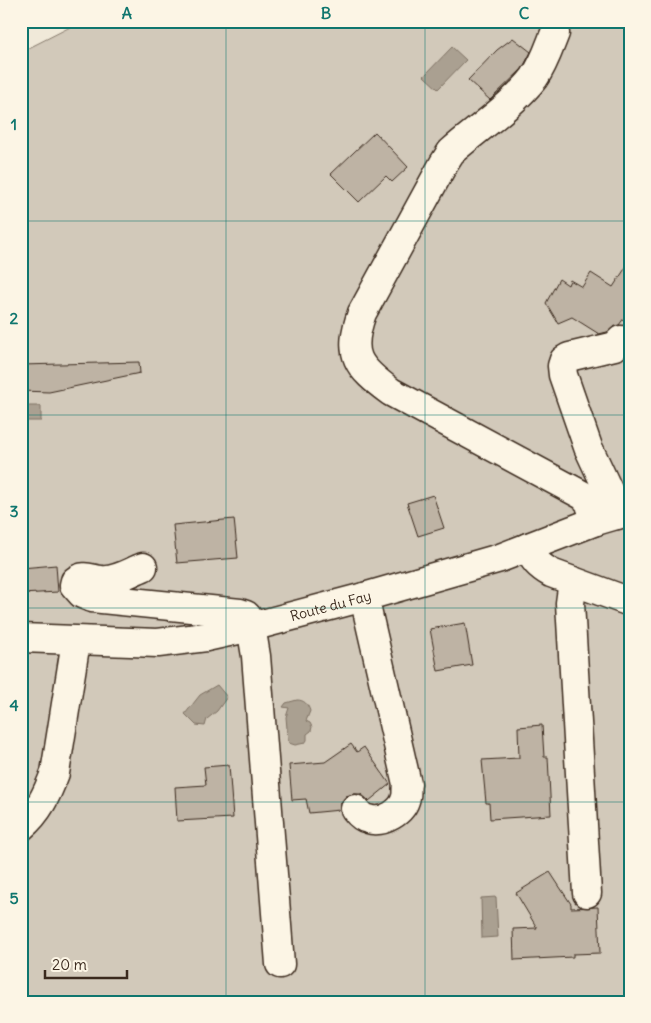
<svg xmlns="http://www.w3.org/2000/svg" width="651" height="1023" viewBox="0 0 651 1023" font-family="Delius,sans-serif">
<rect width="100%" height="100%" fill="#f0e9d9"/>
<filter id="ink" filterUnits="userSpaceOnUse"><feTurbulence type="fractalNoise" baseFrequency=".02" numOctaves="2"/><feDisplacementMap in="SourceGraphic" scale="10" xChannelSelector="R" yChannelSelector="G"/><feConvolveMatrix kernelMatrix="1 2 1 2 8 2 1 2 1" color-interpolation-filters="sRGB"/></filter>
<g filter="url(#ink)">
<!-- green -->
<path fill="#d2c9ba" stroke="#867a6c" d="M 82,21 L 630,21 L 630,1002 L 21,1002 L 21,52 Z"/>
<!-- water -->
<path fill="#aaa091" stroke="#7e7163" d="M 452,47 L 466,60 L 438,89 L 424,76 Z
M 21,406 L 41,406 L 41,421 L 21,421 Z
M 217,685 L 227,697 L 217,711 L 207,719 L 205,726 L 196,725 L 185,714 L 200,695 Z
M 297,700 C 304,700 308,704 310,711 L 306,721 L 310,723 L 312,727 L 311,731 L 307,734 L 307,740 L 305,743 L 295,745 L 289,743 L 288,740 L 286,717 L 289,708 L 283,707 L 286,703 Z
M 496,897 L 498,937 L 482,938 L 481,898 Z"/>
<!-- building -->
<path fill="#beb3a4" stroke="#3b2a1e" d="M 513,38 L 531,52 L 522,69 L 490,100 L 468,80 L 497,50 Z
M 375,132 L 408,167 L 392,182 L 386,176 L 359,202 L 331,174 Z
M 630,261 L 630,310 L 619,325 L 607,332 L 599,334 L 572,317 L 558,323 L 546,303 L 559,279 L 568,285 L 570,280 L 582,287 L 591,273 L 613,287 Z
M 139,362 L 140,373 L 49,392 L 21,391 L 21,365 Z
M 433,495 L 444,528 L 418,536 L 407,503 Z
M 234,519 L 238,558 L 177,563 L 173,525 Z
M 56,565 L 58,592 L 21,594 L 21,568 Z
M 465,623 L 472,665 L 438,671 L 430,629 Z
M 542,725 L 544,757 L 548,757 L 551,815 L 490,819 L 489,803 L 486,803 L 482,760 L 519,758 L 518,727 Z
M 351,744 L 357,752 L 364,747 L 390,784 L 369,801 L 361,794 L 353,794 L 346,796 L 341,803 L 340,810 L 309,813 L 306,799 L 292,800 L 289,765 L 325,762 Z
M 229,765 L 233,818 L 177,821 L 175,787 L 206,785 L 204,767 Z
M 550,872 L 571,904 L 571,908 L 598,907 L 600,953 L 573,954 L 573,957 L 514,960 L 513,929 L 537,928 L 516,893 Z"/>
<g fill="none" stroke-linecap="round" stroke-linejoin="round">
<!-- minor casing -->
<g stroke="#3b2a1e" stroke-width="31">
<g id="minor">
<path d="M 555,33 C 549,48 544,64 534,78 C 513,105 477,129 451,152 L 444,163 L 362,313 C 347,355 357,367 391,392 L 584,496 L 589,502 L 596,521"/>
<path d="M 617,515 L 610,494 L 588,447 L 563,375 L 562,366 L 564,360 L 569,357 L 615,346 L 621,340"/>
<path d="M 528,547 C 533,560 539,566 551,573 L 630,602"/>
<path d="M 143,567 C 130,572 115,582 101,580 C 91,579 84,574 75,581 L 74,585 L 82,594 L 92,598 L 240,613 L 246,615 L 250,620 L 256,656 L 280,964"/>
<path d="M 573,581 L 570,603 L 587,893"/>
<path id="s1" d="M 21,638 L 158,643 L 206,637 L 251,627 L 364,597 L 500,558 L 596,521 L 630,511"/>
<path d="M 355,809 C 358,813 362,818 368,819 C 383,824 403,812 406,797 C 407,793 406,788 407,784 L 364,597"/>
<path d="M 21,827 C 39,812 47,794 55,773 L 76,641"/>
</g>
</g>
<!-- minor -->
<use href="#minor" stroke="#fcf5e5" stroke-width="28"/>
</g>
</g>
<!-- grid -->
<path fill="none" stroke="#0f766e" stroke-width="1" stroke-opacity="0.55" d="M 226,21 L 226,1002M 425,21 L 425,1002M 21,221 L 630,221M 21,415 L 630,415M 21,608 L 630,608M 21,802 L 630,802"/>
<g text-anchor="middle" stroke-width="4" stroke-linejoin="round" paint-order="stroke">
<!-- street labels -->
<g font-size="14" fill="#3b2a1e" stroke="#fcf5e5">
<text dy="5" stroke="none"><textPath href="#s1" startOffset="314">Route du Fay</textPath></text>
</g>
</g>
<!-- margin -->
<rect width="651" height="1023" fill="none" stroke="#fcf5e5" stroke-width="55"/>
<!-- scale -->
<path d="M45 970v8h82v-8" fill="none" stroke="#3b2a1e" stroke-width="2.5"/>
<text x="52" y="970" font-size="15" fill="#3b2a1e" stroke="#fcf5e5" stroke-width="4" paint-order="stroke">20 m</text>
<rect x="28" y="28" width="596" height="968" fill="none" stroke="#0f766e" stroke-width="2"/>
<g font-size="16" text-anchor="middle" font-weight="bold" fill="#0f766e">
<text x="127" y="19">A</text>
<text x="326" y="19">B</text>
<text x="524" y="19">C</text>
<text x="14" y="130">1</text>
<text x="14" y="324">2</text>
<text x="14" y="517">3</text>
<text x="14" y="711">4</text>
<text x="14" y="904">5</text>
</g>
</svg>
